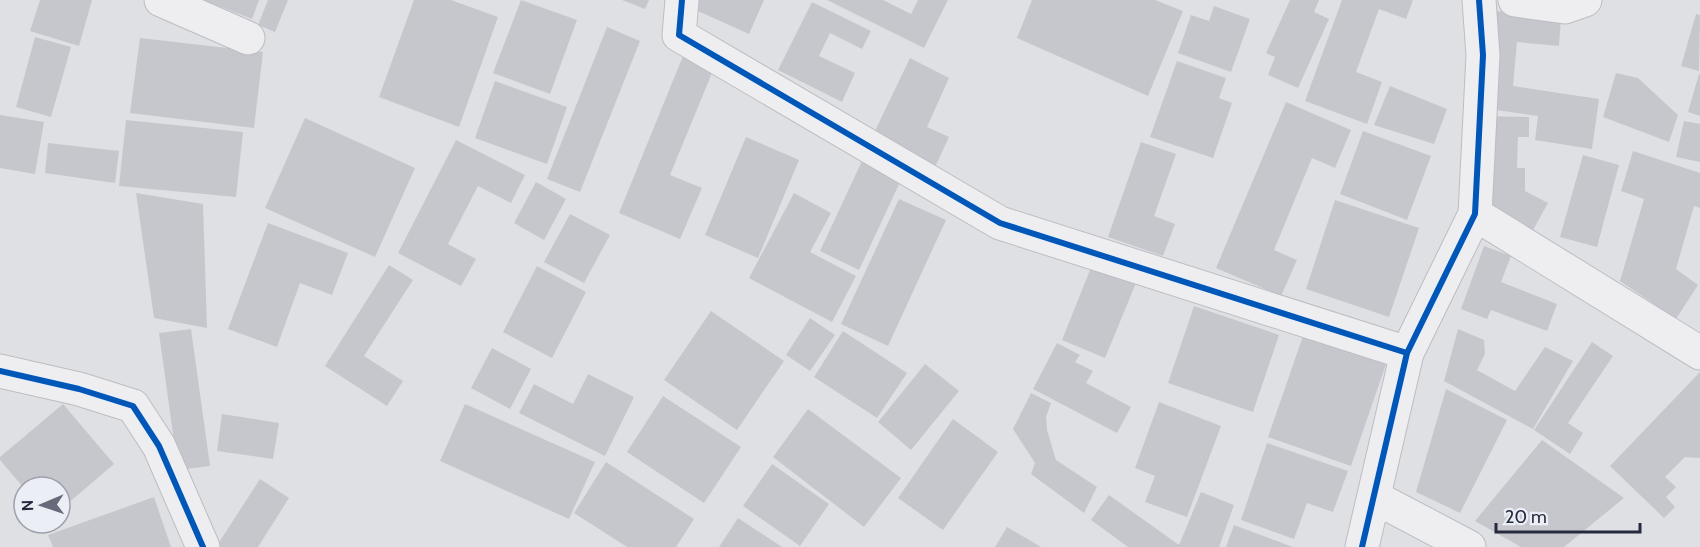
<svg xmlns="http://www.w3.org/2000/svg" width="1700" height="547" viewBox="0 0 1700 547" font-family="Cabin,sans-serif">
<rect width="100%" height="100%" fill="#dfe0e4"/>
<!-- building -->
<path fill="#c6c7cd" d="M 40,0 L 92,0 L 79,46 L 30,31 Z
M 203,0 L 259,0 L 252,19 Z
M 268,0 L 288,0 L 275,32 L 258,25 Z
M 414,0 L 451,0 L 498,17 L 459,127 L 379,97 Z
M 521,0 L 577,20 L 550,94 L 493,73 Z
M 622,0 L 649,0 L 645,9 Z
M 695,0 L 764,0 L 749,34 L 691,8 Z
M 827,0 L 883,0 L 911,14 L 918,0 L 948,0 L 924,48 Z
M 1032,0 L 1155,0 L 1183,11 L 1148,96 L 1017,38 Z
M 1290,0 L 1319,0 L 1314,12 L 1329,19 L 1298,88 L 1268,75 L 1275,57 L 1266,53 Z
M 1342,0 L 1413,0 L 1406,19 L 1379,9 L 1356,72 L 1382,82 L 1367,124 L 1305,101 Z
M 812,2 L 871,31 L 862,49 L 830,33 L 819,56 L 855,73 L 842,102 L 778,70 Z
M 1214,6 L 1250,19 L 1231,72 L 1178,53 L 1191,15 L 1209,21 Z
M 1496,11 L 1561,17 L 1559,46 L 1517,42 L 1513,86 L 1599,99 L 1592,149 L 1535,140 L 1538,116 L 1489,109 Z
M 1696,14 L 1700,15 L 1699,71 L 1681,66 Z
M 607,27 L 640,41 L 580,192 L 547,179 Z
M 35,37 L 71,47 L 51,117 L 16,107 Z
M 140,38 L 263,52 L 254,128 L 130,113 Z
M 683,56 L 714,68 L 670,175 L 702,188 L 680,239 L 619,213 Z
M 910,58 L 949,78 L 927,127 L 949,137 L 936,165 L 873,135 Z
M 1177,61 L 1226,78 L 1219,98 L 1232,103 L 1213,158 L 1150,137 Z
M 1616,73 L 1638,78 L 1678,115 L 1669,142 L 1603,117 Z
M 1699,74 L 1700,74 L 1700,116 L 1688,112 Z
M 495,81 L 567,107 L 547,164 L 475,138 Z
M 1390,86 L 1447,109 L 1434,144 L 1374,125 Z
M 1286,102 L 1351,130 L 1335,168 L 1312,158 L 1274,250 L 1297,260 L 1281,296 L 1216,268 Z
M 0,115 L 44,122 L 35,174 L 0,168 Z
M 1484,116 L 1529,117 L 1529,137 L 1518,137 L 1517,168 L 1525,168 L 1525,191 L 1548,203 L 1532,232 L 1483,204 Z
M 305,118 L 415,168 L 375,257 L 265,208 Z
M 126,120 L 243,132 L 236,197 L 119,186 Z
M 1684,121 L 1700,124 L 1700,162 L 1676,157 Z
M 1363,131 L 1431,156 L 1407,220 L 1340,194 Z
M 746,137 L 799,160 L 758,258 L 705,235 Z
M 456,140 L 525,175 L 511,203 L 478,186 L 448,244 L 476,259 L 461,286 L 398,253 Z
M 1141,142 L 1176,154 L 1154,216 L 1175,224 L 1163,256 L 1108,237 Z
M 48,143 L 119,151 L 115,183 L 45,173 Z
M 1633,151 L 1700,173 L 1700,208 L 1694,206 L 1676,269 L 1698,285 L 1676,319 L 1620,281 L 1644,199 L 1621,191 Z
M 1583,155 L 1619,165 L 1597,247 L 1560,237 Z
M 862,161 L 901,180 L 859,270 L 820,251 Z
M 536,182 L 566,199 L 544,240 L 514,223 Z
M 136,193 L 203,204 L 207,328 L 154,318 Z
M 794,193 L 831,213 L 810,252 L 856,276 L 832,322 L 749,278 Z
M 899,199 L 946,220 L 888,346 L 841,324 Z
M 1335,200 L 1419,228 L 1389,317 L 1306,289 Z
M 570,214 L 610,235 L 584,283 L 544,262 Z
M 268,223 L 348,253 L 332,295 L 300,283 L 277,347 L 228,329 Z
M 1484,246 L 1511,256 L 1501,282 L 1557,304 L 1547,331 L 1491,310 L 1487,319 L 1461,309 Z
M 389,265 L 413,280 L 364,356 L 403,381 L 387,406 L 325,366 Z
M 1092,265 L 1136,283 L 1105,358 L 1062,340 Z
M 537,266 L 586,292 L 552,358 L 503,332 Z
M 1194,306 L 1279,335 L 1253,412 L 1168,383 Z
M 711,311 L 784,361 L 737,430 L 664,380 Z
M 810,318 L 835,335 L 810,371 L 786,355 Z
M 191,329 L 210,466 L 178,470 L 159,333 Z
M 1458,329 L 1484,340 L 1485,354 L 1477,370 L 1515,391 L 1545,347 L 1573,361 L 1533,429 L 1444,381 Z
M 843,331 L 907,373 L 877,418 L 814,377 Z
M 1303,336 L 1386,364 L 1351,466 L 1268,437 Z
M 1592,342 L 1613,356 L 1568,423 L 1583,433 L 1570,454 L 1534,430 Z
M 1057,343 L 1080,355 L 1075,362 L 1093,371 L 1086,383 L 1131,407 L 1117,433 L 1033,389 Z
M 492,348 L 531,369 L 510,409 L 471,388 Z
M 925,364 L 959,391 L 911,450 L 878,422 Z
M 1700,372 L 1700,458 L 1685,457 L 1665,477 L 1676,487 L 1666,497 L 1675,507 L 1664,518 L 1610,466 Z
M 588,374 L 634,397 L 605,456 L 519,413 L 534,384 L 573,404 Z
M 1446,389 L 1507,420 L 1460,513 L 1416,492 Z
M 1031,393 L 1051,403 L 1046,417 L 1047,430 L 1056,460 L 1097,487 L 1084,513 L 1031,474 L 1035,463 L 1013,429 Z
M 663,396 L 741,447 L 704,503 L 627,452 Z
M 1159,402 L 1221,426 L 1187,517 L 1145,502 L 1155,476 L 1135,468 Z
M 63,404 L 114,464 L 60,510 L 60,487 L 23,487 L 0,460 L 0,457 Z
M 465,404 L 595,462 L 569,519 L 440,461 Z
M 808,409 L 901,478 L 864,527 L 773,457 Z
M 222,414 L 279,423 L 273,459 L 217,451 Z
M 953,419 L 998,452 L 943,530 L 898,498 Z
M 1542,440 L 1624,498 L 1564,547 L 1521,547 L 1475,521 Z
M 1267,443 L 1348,471 L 1333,512 L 1307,503 L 1294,539 L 1241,520 Z
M 606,462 L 694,519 L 676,547 L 627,547 L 574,513 Z
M 772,464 L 829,504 L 800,546 L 743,506 Z
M 260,479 L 289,498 L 258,547 L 216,547 Z
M 1201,492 L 1234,505 L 1219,547 L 1128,547 L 1091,520 L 1109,495 L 1179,545 Z
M 154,497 L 171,547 L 53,547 L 48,535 Z
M 738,518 L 782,547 L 719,547 Z
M 1234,525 L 1293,547 L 1226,547 Z
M 1007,527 L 1041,547 L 995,547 Z"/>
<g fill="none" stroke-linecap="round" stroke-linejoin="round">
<!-- minor casing -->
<g stroke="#bcbdc2" stroke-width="35">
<path id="minor" d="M 161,0 L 248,38
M 682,0 L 679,35 L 1000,223 L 1407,353
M 1515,0 L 1565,7 L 1585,0
M 1475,214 L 1700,353
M 0,371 L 79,389 L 133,406 L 159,446 L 203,547
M 1374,497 L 1469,547
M 1362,547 L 1407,353 L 1475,214 L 1483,55 L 1479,0"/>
</g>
<!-- minor -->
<use href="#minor" stroke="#eeeef1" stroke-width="33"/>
<!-- cycleway casing -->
<g stroke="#eceef5" stroke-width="10">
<path id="cycleway" d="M 682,0 L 679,35 L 1000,223 L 1407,353
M 0,371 L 79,389 L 133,406 L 159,446 L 203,547
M 1362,547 L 1407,353 L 1475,214 L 1483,55 L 1479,0"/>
</g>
<!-- cycleway -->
<use href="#cycleway" stroke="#0057b8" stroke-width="6"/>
</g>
<!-- north arrow -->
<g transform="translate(42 505) rotate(268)"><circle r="28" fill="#eceef5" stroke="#9da0ac" stroke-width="1.5"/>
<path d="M0-4.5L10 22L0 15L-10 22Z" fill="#676a78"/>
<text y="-9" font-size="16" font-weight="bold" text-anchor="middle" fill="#262a3e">N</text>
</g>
<!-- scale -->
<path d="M1496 523v9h144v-9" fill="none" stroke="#262a3e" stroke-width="3"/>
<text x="1505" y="523" font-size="18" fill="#262a3e" stroke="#eceef5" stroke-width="4.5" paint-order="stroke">20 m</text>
</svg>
